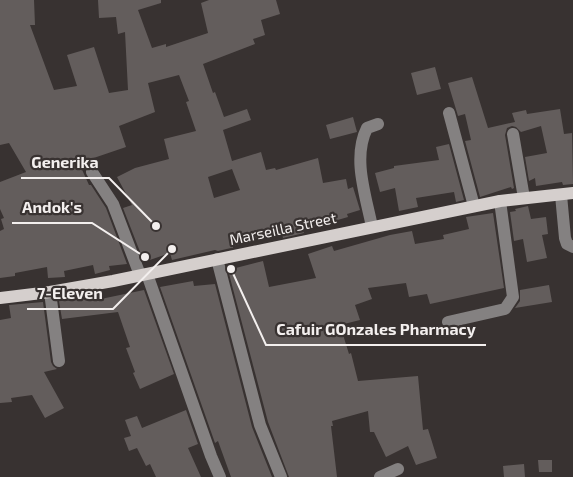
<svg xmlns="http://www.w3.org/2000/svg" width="573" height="477" viewBox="0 0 573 477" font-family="'Exo 2',sans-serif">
<rect width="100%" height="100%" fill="#383231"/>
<!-- building -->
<path fill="#635d5c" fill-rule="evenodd" d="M 0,0 L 34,0 L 35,25 L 30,25 L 54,90 L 77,86 L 67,55 L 94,47 L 109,93 L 128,90 L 125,32 L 118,34 L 116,17 L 99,18 L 98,0 L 161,0 L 161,3 L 138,10 L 152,48 L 166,44 L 166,47 L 208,33 L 201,3 L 209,0 L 276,0 L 280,14 L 261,20 L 265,35 L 253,39 L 255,44 L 203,64 L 213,93 L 215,92 L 224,117 L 247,109 L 251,120 L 223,130 L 232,161 L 261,152 L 266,170 L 275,168 L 276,170 L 318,158 L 323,183 L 346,179 L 348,189 L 353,187 L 360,210 L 347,214 L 348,217 L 303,230 L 304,233 L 283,238 L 282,233 L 263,238 L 263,237 L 233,246 L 233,248 L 231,248 L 218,251 L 215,250 L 172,260 L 170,253 L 144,262 L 123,208 L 132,205 L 117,177 L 135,168 L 169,159 L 164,139 L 196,131 L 186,102 L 189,101 L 179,75 L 148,83 L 155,112 L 119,126 L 126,147 L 79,163 L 89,185 L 91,185 L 106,208 L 127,264 L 109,266 L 110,270 L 95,274 L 93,265 L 64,271 L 65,277 L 48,278 L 47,267 L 15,273 L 15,276 L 0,278 L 0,231 L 4,229 L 1,219 L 4,218 L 0,209 L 0,182 L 26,172 L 9,143 L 0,145 ZM 232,169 L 240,190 L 214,198 L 208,177 Z
M 435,67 L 441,89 L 417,95 L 411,73 Z
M 472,77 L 488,128 L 515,122 L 512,113 L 526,110 L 527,114 L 560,109 L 564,134 L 572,133 L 573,184 L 563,185 L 562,182 L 536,186 L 535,178 L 529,181 L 525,157 L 547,153 L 541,126 L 521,132 L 516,127 L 512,126 L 507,128 L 505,135 L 514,188 L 512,189 L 511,187 L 480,197 L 465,141 L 471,140 L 465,114 L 458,116 L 448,83 Z
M 353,117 L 357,132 L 330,139 L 326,125 Z
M 449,144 L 464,200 L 456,202 L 454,192 L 416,198 L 418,207 L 399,211 L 395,188 L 380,192 L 375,173 L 394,168 L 394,166 L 439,160 L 436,147 Z
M 528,206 L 531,219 L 546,217 L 548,234 L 542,235 L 547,258 L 527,262 L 523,239 L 514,241 L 510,212 L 516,211 L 515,209 Z
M 493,213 L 504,288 L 430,304 L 427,294 L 409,297 L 406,283 L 368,288 L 372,299 L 355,305 L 360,320 L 340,325 L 349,354 L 351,353 L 358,381 L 418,376 L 423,430 L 428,429 L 437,458 L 416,465 L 408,446 L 386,457 L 374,432 L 370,432 L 368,411 L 332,421 L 333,426 L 331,426 L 337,477 L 289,477 L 268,422 L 228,270 L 263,261 L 269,287 L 316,278 L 308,254 L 332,246 L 334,251 L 390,235 L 412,231 L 415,244 L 444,239 L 443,235 L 469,229 L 466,217 Z
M 193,281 L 194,286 L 215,284 L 252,427 L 272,477 L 231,477 L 218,441 L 215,443 L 160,287 Z
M 549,285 L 552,302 L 515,308 L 520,301 L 520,290 Z
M 144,290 L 174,374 L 140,389 L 133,373 L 135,372 L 126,348 L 130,347 L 118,312 L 62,319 L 59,301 L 95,297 L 96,300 Z
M 43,302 L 51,362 L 53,366 L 57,369 L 44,372 L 64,408 L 45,418 L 32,395 L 11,398 L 12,402 L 0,403 L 0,320 L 11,318 L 9,305 Z
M 186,410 L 198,444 L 188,448 L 201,477 L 156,477 L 150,464 L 146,466 L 137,448 L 129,451 L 124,438 L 131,436 L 125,420 L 137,416 L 142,428 Z
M 538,460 L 552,460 L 552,472 L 539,472 Z
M 524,464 L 525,477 L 504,477 L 503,466 Z"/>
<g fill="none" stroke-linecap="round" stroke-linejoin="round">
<!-- minor -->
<path stroke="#848181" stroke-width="12" d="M 449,113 L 474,206
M 513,134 L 524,198
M 92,172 L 113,204 L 140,275
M 561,195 L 565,238 L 567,244 L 573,247
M 372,227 C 366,196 352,158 367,128 L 378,124
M 217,259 L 260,425 L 281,477
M 147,274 L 211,456 L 220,477
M 50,292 L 59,361
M 448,322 L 505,309 L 513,297 L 500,201
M 380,477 L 398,469"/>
<!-- major -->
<path stroke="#d5cfcd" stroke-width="12" d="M 0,298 L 50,292 L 113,281 L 500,201 L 573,193"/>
</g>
<g text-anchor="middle" stroke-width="4.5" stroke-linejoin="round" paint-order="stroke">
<!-- street labels -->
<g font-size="15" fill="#f3efee" stroke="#383231">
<text transform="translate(283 229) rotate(-12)" y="5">Marseilla Street</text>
</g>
</g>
<!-- callouts -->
<path fill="none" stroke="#f3efee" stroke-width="2" d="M156 226L109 178H21M145 257L92 223H12M172 249L113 309H27M231 269L266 345H486"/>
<g fill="#f3efee" stroke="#383231" stroke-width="2">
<circle cx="156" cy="226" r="5"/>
<circle cx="145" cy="257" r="5"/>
<circle cx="172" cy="249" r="5"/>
<circle cx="231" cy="269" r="5"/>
</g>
<g font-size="16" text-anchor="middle" font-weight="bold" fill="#f3efee" stroke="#383231" stroke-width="4.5" stroke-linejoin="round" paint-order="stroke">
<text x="65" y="168">Generika</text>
<text x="52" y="213">Andok's</text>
<text x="70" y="299">7-Eleven</text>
<text x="376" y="335">Cafuir GOnzales Pharmacy</text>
</g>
</svg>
